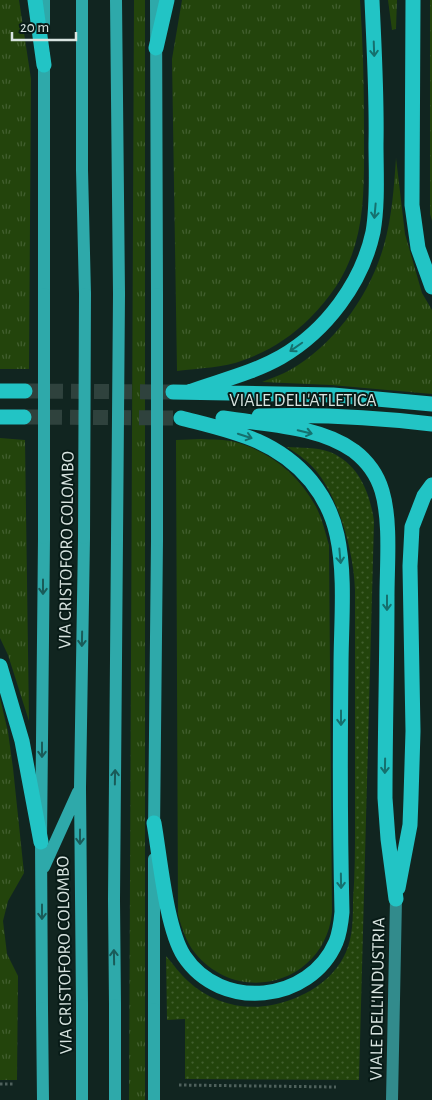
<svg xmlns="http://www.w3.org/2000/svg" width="432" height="1100" viewBox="0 0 432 1100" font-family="'Alegreya Sans',sans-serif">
<defs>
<pattern id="grass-tufts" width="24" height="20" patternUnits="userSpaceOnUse" patternTransform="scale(1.25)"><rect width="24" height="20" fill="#23440c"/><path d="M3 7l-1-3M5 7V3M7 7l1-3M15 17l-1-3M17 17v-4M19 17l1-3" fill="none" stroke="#425f2f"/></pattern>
<pattern id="park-dots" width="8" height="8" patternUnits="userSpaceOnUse" patternTransform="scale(1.25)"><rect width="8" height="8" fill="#23440c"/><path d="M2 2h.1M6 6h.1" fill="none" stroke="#425f2f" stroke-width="1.8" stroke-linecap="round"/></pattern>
</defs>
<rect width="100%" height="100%" fill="#112520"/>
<!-- grass -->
<path fill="url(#grass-tufts)" d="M 0,0 L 19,0 L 31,79 L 29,369 L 0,369 Z
M 134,0 L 145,0 L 145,1100 L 129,1100 Z
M 182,0 L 360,0 C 363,43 364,86 364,129 C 364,205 368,260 310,318 C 291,337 269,351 244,360 C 223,368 199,368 177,371 L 172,59 Z
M 388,0 L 397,0 L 396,29 L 392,30 Z
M 430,0 L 432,0 L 432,221 L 430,214 Z
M 396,158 L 405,234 L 422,293 L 432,310 L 432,394 L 331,385 L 262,382 C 271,378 281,375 290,370 C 335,344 370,295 384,245 C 392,217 394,187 396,158 Z
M 0,438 L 25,440 L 29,721 L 8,655 L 0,638 Z
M 201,439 C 212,440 225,439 235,442 C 269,451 298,474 315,505 C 322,517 325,532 329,545 L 332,912 C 326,982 240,1008 195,953 C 186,942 182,928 178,915 L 176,440 Z
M 0,698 L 8,732 L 13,768 L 24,873 L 8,901 L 3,921 L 7,954 L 18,976 L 17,1080 L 0,1080 Z"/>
<!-- park -->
<path fill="url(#park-dots)" d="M 287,447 C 301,448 317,447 330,452 C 359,464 370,493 374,521 L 359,1080 L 185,1079 L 185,1019 L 167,1020 L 166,956 C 173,964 180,974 188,981 C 210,1002 242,1011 272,1005 C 302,999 333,982 346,952 C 353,936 353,918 353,900 C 355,875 355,850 355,825 C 355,747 355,668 355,590 C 354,554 340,501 317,472 C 309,462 298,454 287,447 Z"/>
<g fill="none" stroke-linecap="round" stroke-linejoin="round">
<!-- highway-tunnel -->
<path stroke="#2f423d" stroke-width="15" stroke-dasharray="15 8" stroke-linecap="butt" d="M 25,391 L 172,392
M 24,417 L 173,418"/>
<!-- path -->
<path stroke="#4f615c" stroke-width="3" stroke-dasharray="2.5 2.5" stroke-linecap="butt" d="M 0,1084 L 14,1084
M 179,1085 L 336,1087"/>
<!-- secondary -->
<path stroke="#328b8c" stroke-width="12" d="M 392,1100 L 396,899"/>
<!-- primary -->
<path stroke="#2ea9aa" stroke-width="12" d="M 82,0 L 82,170 L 85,294
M 116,0 L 119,294
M 156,0 L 157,294
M 44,27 L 44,0
M 44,55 L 44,294
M 154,831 L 157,540
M 154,859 L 154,1009
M 44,867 L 78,792
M 82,1005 L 80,788 L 84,538
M 115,1005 L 114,900 L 117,539
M 42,1008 L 41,842 L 44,538"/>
<!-- highway -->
<path stroke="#22c4c5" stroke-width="15" d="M 35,0 L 44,65
M 413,0 L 412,205 L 418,248 L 432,287
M 156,48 L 167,0
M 0,391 L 25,391
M 173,392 L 333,395 L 432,404
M 189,392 C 219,381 253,373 281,357 C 326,331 362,283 373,232 C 378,203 376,173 376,144 C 377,96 374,48 372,0
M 259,416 C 317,414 375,417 432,424
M 0,417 L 24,417
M 223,418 C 265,425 318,425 354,451 C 367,461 377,474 382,491 C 391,521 387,565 387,596 C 387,663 385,730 385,798 L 388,839 L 396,899
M 0,666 L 22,741 L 41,842
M 154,823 C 160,857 166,928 184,956 C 221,1012 310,1003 336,942 C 340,932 341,923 342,912 C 340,831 340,749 341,667 C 341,625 346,576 337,535 C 333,516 323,496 311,481 C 276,439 231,431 181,418
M 398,888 L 410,825 L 411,798 L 413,731 L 410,566 L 412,527 L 424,496 L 432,485"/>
<!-- primary-bridge -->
<path stroke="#2ea9aa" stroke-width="12" d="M 157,294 L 157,540
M 44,538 L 44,294
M 84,538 L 85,294
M 117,539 L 119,294
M 115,1005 L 115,1100
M 42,1008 L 43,1100
M 82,1100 L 82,1005
M 154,1100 L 154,1009"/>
</g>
<!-- one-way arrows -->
<defs><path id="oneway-shaft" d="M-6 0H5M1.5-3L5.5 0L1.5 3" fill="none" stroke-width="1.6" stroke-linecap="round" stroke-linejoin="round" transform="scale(1.25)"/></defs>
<g stroke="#15706e">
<use href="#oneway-shaft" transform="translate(374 49) rotate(88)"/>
<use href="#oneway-shaft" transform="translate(375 211) rotate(95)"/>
<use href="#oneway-shaft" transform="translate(296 347) rotate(145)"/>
<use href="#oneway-shaft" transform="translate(305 432) rotate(13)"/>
<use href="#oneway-shaft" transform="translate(245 436) rotate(18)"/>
<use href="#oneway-shaft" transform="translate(340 556) rotate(85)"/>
<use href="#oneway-shaft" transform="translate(387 603) rotate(90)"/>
<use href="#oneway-shaft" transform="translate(341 718) rotate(90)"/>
<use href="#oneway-shaft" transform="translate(385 766) rotate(91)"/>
<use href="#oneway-shaft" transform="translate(341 881) rotate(89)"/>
</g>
<g stroke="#195b59">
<use href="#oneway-shaft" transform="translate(43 587) rotate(90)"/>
<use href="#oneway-shaft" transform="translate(82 639) rotate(91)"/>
<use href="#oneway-shaft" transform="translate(42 750) rotate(90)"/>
<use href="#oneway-shaft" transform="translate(115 777) rotate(-89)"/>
<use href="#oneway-shaft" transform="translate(80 837) rotate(90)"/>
<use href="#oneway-shaft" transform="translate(42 912) rotate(90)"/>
<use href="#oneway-shaft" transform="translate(114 957) rotate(-91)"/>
</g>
<g text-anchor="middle" stroke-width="4" stroke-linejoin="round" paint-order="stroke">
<!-- street labels -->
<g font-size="18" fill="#d8e4e0" stroke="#081b17">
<text x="303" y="406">VIALE DELL'ATLETICA</text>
<text transform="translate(66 550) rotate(-89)" y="6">VIA CRISTOFORO COLOMBO</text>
<text transform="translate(64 955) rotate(-91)" y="6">VIA CRISTOFORO COLOMBO</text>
<text transform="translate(377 999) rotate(-89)" y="6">VIALE DELL'INDUSTRIA</text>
</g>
</g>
<!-- scale -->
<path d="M12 32v8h64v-8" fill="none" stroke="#d8e4e0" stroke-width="2.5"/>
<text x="20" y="32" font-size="15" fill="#d8e4e0" stroke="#081b17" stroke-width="4" paint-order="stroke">20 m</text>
</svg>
